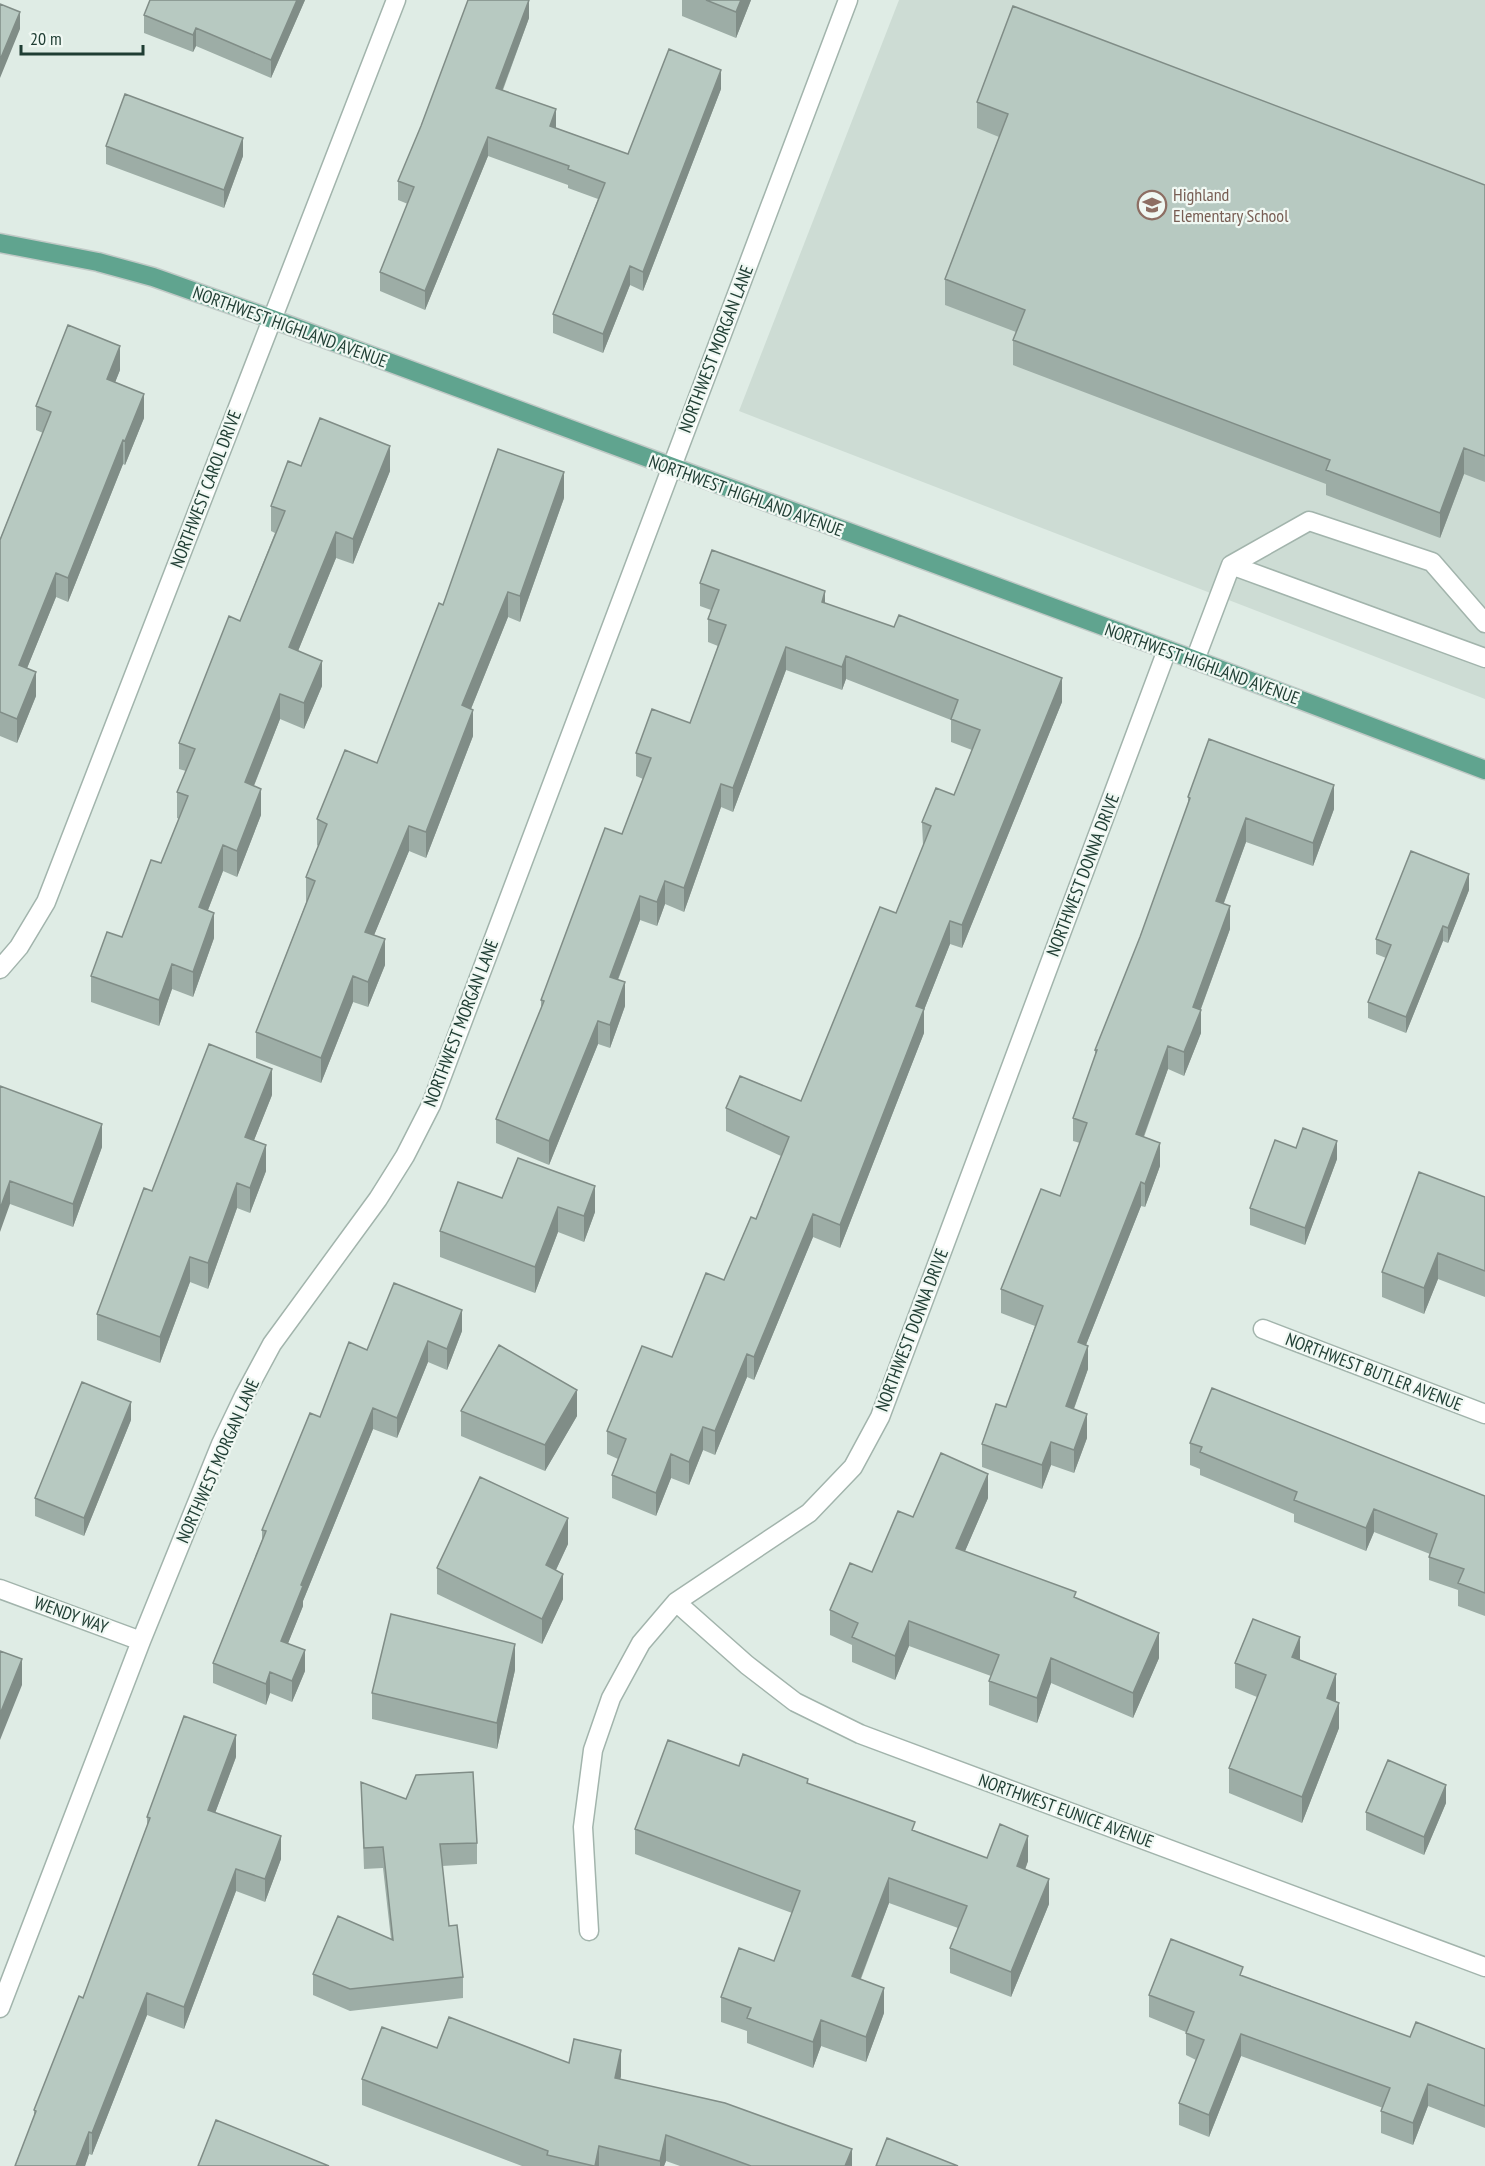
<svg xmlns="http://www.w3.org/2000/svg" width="1485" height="2166" viewBox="0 0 1485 2166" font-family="'PT Sans Narrow',sans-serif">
<rect width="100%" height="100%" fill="#dfece5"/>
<!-- built -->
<path fill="#cddcd4" d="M 899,0 L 1485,0 L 1485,699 L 739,411 Z"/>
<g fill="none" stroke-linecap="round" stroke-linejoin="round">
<!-- minor casing -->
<g stroke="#a2b4ac" stroke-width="21">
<path id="minor" d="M 1231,565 L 1309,521 L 1432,562 L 1485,623
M 1195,660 L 1231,565 L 1485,658
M 0,969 L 19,947 L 46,902 L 396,0
M 1263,1329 L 1485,1414
M 0,1589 L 141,1641
M 676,1602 L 747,1665 L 795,1702 L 860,1734 L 1485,1967
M 589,1931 L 583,1827 L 593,1750 L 611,1698 L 641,1643 L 676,1602 L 809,1513 L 853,1467 L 880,1417 L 1167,650
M 0,2008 L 141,1641 L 221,1444 L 244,1396 L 272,1344 L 378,1199 L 405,1156 L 431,1105 L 848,0"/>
</g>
<!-- major casing -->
<g stroke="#c0c9c6" stroke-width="21">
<path id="major" d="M 0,243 L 98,262 L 153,277 L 272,319 L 1195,660 L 1485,770"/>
</g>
<!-- minor -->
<use href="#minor" stroke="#fff" stroke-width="18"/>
<!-- major -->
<use href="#major" stroke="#60a48f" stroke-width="18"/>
</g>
<!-- wall -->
<path fill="#9dada6" d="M 150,0 L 305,0 L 271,78 L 196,46 L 193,52 L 144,33 L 144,15 Z
M 529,0 L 529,18 L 503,90 L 556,128 L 628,154 L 721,89 L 643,291 L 630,285 L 603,353 L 553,333 L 553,314 L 598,199 L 568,188 L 568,185 L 488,156 L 425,310 L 380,291 L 380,272 L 408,204 L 398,200 L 398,181 Z
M 682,0 L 751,0 L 736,38 L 682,16 Z
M 977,102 L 1485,185 L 1485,482 L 1464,474 L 1440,538 L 1326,495 L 1326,484 L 1013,365 L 1013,340 L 1016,332 L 945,305 L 945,279 L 999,137 L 977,128 Z
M 106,146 L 243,156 L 224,208 L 106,164 Z
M 120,370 L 115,382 L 144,418 L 125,465 L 123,464 L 68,602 L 56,597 L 27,668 L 36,696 L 17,743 L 0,736 L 0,539 L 43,433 L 36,430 L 36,406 Z
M 301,466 L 390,471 L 353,564 L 336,558 L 298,651 L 322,686 L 304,729 L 280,719 L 254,786 L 261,815 L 237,877 L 223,871 L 208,910 L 214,938 L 193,997 L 172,989 L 159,1026 L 91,1002 L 91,976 L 122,937 L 161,863 L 179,819 L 177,818 L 177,792 L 186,771 L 179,769 L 179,743 L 240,621 L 275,533 L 271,531 L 271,506 Z
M 564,498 L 520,622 L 508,617 L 471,709 L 473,736 L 426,858 L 409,851 L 374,935 L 385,965 L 368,1007 L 353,1002 L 321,1083 L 256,1058 L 256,1032 L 306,903 L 306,877 L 318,846 L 317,845 L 317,819 L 377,763 L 443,605 Z
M 700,583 L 825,603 L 1062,702 L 962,948 L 950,944 L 924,1010 L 924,1033 L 840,1248 L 813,1237 L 754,1380 L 747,1377 L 715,1455 L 703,1450 L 689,1485 L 671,1478 L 656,1516 L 612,1498 L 612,1475 L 618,1459 L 607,1454 L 607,1431 L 672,1357 L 724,1280 L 756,1219 L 781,1156 L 726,1131 L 726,1108 L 801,1101 L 896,913 L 923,846 L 922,822 L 954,795 L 972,750 L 951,742 L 951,720 L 846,679 L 842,690 L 786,670 L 733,812 L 721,807 L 684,912 L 665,904 L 657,926 L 640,920 L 618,980 L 625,1006 L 610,1048 L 598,1044 L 549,1165 L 496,1143 L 496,1119 L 541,1010 L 541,1000 L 622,834 L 643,779 L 636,776 L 636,753 L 690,723 L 718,646 L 708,642 L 708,619 L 711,610 L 700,606 Z
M 1188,797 L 1334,809 L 1313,866 L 1246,842 L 1224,903 L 1230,929 L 1201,1009 L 1201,1033 L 1184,1076 L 1168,1069 L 1144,1137 L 1160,1166 L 1145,1207 L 1141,1206 L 1086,1345 L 1088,1369 L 1074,1409 L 1087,1438 L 1074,1473 L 1051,1465 L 1042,1489 L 982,1467 L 982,1444 L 1006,1407 L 1035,1326 L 1001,1313 L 1001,1289 L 1060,1196 L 1080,1143 L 1073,1141 L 1073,1118 L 1095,1056 L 1095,1050 L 1140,937 L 1188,805 Z
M 1469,890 L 1448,943 L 1443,941 L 1406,1033 L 1368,1018 L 1368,1002 L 1386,958 L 1376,954 L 1376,939 Z
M 0,1086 L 102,1147 L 73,1227 L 10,1204 Z
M 272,1095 L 254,1140 L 266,1171 L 250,1213 L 237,1208 L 208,1289 L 190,1282 L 160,1363 L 97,1340 L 97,1314 L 152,1191 Z
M 1296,1148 L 1337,1159 L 1305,1245 L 1250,1225 L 1250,1208 Z
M 1485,1197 L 1485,1297 L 1438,1279 L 1424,1314 L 1382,1297 L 1382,1272 Z
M 502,1198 L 595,1212 L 584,1242 L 558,1232 L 535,1293 L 440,1257 L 440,1231 Z
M 462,1331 L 447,1370 L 428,1362 L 397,1438 L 373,1429 L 303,1601 L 303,1606 L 288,1643 L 305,1671 L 292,1702 L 270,1693 L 266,1705 L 213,1683 L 213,1663 L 262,1540 L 262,1530 L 320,1417 L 367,1350 Z
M 461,1411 L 577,1416 L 545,1471 L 461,1436 Z
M 131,1420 L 84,1536 L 35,1516 L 35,1498 Z
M 1190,1443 L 1485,1496 L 1485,1616 L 1458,1606 L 1458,1590 L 1429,1580 L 1429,1557 L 1430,1554 L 1374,1532 L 1366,1551 L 1294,1522 L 1294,1514 L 1200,1475 L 1200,1469 L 1190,1465 Z
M 988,1498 L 965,1551 L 1076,1598 L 1159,1658 L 1133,1718 L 1051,1683 L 1037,1723 L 989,1705 L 989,1681 L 991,1676 L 909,1646 L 895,1680 L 852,1662 L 852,1645 L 830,1635 L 830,1610 L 872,1572 L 913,1517 Z
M 568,1544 L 556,1570 L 563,1599 L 542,1644 L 437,1594 L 437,1568 Z
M 1300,1660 L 1336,1700 L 1339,1728 L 1302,1823 L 1229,1793 L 1229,1768 L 1257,1697 L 1235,1688 L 1235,1663 Z
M 515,1670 L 497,1749 L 372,1719 L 372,1693 Z
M 236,1757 L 215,1813 L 281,1859 L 265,1902 L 236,1891 L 184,2029 L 147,2015 L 92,2155 L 89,2154 L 85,2166 L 15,2166 L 34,2117 L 34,2110 L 83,1998 L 147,1826 L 147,1817 Z
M 361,1782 L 477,1843 L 477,1864 L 442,1866 L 449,1926 L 463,1977 L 463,1998 L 350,2011 L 313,1995 L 313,1974 L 391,1939 L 383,1868 L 364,1869 Z
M 808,1783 L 915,1831 L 987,1858 L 1028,1861 L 1025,1870 L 1049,1904 L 1011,1997 L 950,1973 L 950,1948 L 958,1928 L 889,1903 L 861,1979 L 884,2013 L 866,2062 L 821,2046 L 813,2068 L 747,2043 L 747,2031 L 721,2022 L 721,1997 L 774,1961 L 792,1913 L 635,1854 L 635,1829 Z
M 1446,1803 L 1424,1855 L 1366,1830 L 1366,1812 Z
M 1243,1976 L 1410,2037 L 1485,2049 L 1485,2128 L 1428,2106 L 1413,2145 L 1381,2133 L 1381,2111 L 1383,2108 L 1241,2056 L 1209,2137 L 1179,2125 L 1179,2103 L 1196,2060 L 1186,2055 L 1186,2032 L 1149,2017 L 1149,1995 Z
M 437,2048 L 569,2063 L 621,2076 L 620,2079 L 852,2166 L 680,2166 L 666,2161 L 664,2166 L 522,2166 L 362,2105 L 362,2079 Z"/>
<!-- shaded-wall -->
<path fill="#808d87" d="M 297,0 L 305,0 L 271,78 L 271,60 Z
M 529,0 L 529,18 L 496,107 L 496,88 Z
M 741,0 L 751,0 L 736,38 L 736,12 Z
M 20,12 L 20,29 L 0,78 L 0,60 Z
M 196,28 L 196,46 L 193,52 L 193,35 Z
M 721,70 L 721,89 L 643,291 L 643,272 Z
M 556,109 L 556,129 L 550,126 Z
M 488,137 L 488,156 L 425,310 L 425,291 Z
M 243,138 L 243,156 L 224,208 L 224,190 Z
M 630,266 L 630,285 L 603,353 L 603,334 Z
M 120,346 L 120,370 L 107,403 L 107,379 Z
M 144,394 L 144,418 L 125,465 L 125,441 Z
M 123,440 L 123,464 L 68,602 L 68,578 Z
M 390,446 L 390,471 L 353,564 L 353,539 Z
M 1464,448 L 1464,474 L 1440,538 L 1440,513 Z
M 564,472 L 564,498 L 520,622 L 520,596 Z
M 336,532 L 336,558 L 289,673 L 289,647 Z
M 56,573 L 56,597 L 19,688 L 19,665 Z
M 825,591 L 825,614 L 822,602 Z
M 508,592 L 508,617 L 462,731 L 462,705 Z
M 786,647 L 786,670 L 733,812 L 733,788 Z
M 846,656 L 846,679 L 842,690 L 842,667 Z
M 322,661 L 322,686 L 304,729 L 304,703 Z
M 36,672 L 36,696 L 17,743 L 17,719 Z
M 1062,678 L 1062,702 L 962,948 L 962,925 Z
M 280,694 L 280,719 L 245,808 L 245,782 Z
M 473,710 L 473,736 L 426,858 L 426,832 Z
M 721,784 L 721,807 L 684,912 L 684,888 Z
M 1334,785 L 1334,809 L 1313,866 L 1313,843 Z
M 261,789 L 261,815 L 237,877 L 237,851 Z
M 1246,818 L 1246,842 L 1216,924 L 1216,901 Z
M 409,826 L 409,851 L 365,957 L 365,932 Z
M 223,845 L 223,871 L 199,933 L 199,907 Z
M 1469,874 L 1469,890 L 1448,943 L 1448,928 Z
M 665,881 L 665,904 L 657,926 L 657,902 Z
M 640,896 L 640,920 L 610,1000 L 610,977 Z
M 1230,906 L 1230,929 L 1193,1030 L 1193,1007 Z
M 214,913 L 214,938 L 193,997 L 193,972 Z
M 950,921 L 950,944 L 924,1010 L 924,1033 L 840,1248 L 840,1225 L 916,1006 Z
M 1443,926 L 1443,941 L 1406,1033 L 1406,1017 Z
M 385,939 L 385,965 L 368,1007 L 368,982 Z
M 172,964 L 172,989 L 159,1026 L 159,1000 Z
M 353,976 L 353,1002 L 321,1083 L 321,1058 Z
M 625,982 L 625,1006 L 610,1048 L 610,1025 Z
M 1201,1010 L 1201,1033 L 1184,1076 L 1184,1052 Z
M 598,1021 L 598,1044 L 549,1165 L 549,1141 Z
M 1168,1046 L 1168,1069 L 1136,1157 L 1136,1134 Z
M 272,1069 L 272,1095 L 245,1163 L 245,1137 Z
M 102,1124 L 102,1147 L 73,1227 L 73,1204 Z
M 1337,1141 L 1337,1159 L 1305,1245 L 1305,1228 Z
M 1160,1143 L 1160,1166 L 1145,1207 L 1145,1184 Z
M 266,1145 L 266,1171 L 250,1213 L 250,1188 Z
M 10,1181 L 10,1204 L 0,1232 L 0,1209 Z
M 1141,1182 L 1141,1206 L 1078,1365 L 1078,1342 Z
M 237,1183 L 237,1208 L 208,1289 L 208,1263 Z
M 595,1186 L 595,1212 L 584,1242 L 584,1216 Z
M 558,1207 L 558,1232 L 535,1293 L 535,1267 Z
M 813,1214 L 813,1237 L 754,1380 L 754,1357 Z
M 1438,1253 L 1438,1279 L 1424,1314 L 1424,1288 Z
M 190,1257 L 190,1282 L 160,1363 L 160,1337 Z
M 462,1310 L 462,1331 L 447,1370 L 447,1349 Z
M 428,1341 L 428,1362 L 397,1438 L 397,1418 Z
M 1088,1346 L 1088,1369 L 1066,1430 L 1066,1406 Z
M 747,1354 L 747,1377 L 715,1455 L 715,1431 Z
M 577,1390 L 577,1416 L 545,1471 L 545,1445 Z
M 131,1402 L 131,1420 L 84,1536 L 84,1518 Z
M 373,1408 L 373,1429 L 303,1601 L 303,1606 L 281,1661 L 281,1641 L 301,1585 Z
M 1087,1414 L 1087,1438 L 1074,1473 L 1074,1450 Z
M 703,1427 L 703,1450 L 689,1485 L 689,1462 Z
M 1051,1442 L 1051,1465 L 1042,1489 L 1042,1465 Z
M 671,1454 L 671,1478 L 656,1516 L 656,1493 Z
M 988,1474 L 988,1498 L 956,1572 L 956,1548 Z
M 1374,1509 L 1374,1532 L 1366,1551 L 1366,1528 Z
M 568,1518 L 568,1544 L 546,1591 L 546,1565 Z
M 563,1574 L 563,1599 L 542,1644 L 542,1619 Z
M 909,1621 L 909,1646 L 895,1680 L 895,1656 Z
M 1159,1633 L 1159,1658 L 1133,1718 L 1133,1693 Z
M 1300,1637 L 1300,1663 L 1292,1657 Z
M 515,1644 L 515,1670 L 497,1749 L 497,1723 Z
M 305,1650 L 305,1671 L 292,1702 L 292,1681 Z
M 1051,1658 L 1051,1683 L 1037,1723 L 1037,1698 Z
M 22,1659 L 22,1685 L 0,1740 L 0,1714 Z
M 270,1672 L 270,1693 L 266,1705 L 266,1684 Z
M 1336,1674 L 1336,1700 L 1327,1723 L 1327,1698 Z
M 1339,1703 L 1339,1728 L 1302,1823 L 1302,1797 Z
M 236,1735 L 236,1757 L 208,1832 L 208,1810 Z
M 1446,1785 L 1446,1803 L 1424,1855 L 1424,1837 Z
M 281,1836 L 281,1859 L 265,1902 L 265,1879 Z
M 1028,1836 L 1028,1861 L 1017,1891 L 1017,1866 Z
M 236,1869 L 236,1891 L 184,2029 L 184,2007 Z
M 889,1878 L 889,1903 L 852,2001 L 852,1976 Z
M 1049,1879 L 1049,1904 L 1011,1997 L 1011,1972 Z
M 884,1988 L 884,2013 L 866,2062 L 866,2037 Z
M 147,1993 L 147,2015 L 92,2155 L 92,2133 Z
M 821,2020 L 821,2046 L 813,2068 L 813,2042 Z
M 1241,2034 L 1241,2056 L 1209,2137 L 1209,2115 Z
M 621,2050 L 621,2076 L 615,2104 L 615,2078 Z
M 1428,2084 L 1428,2106 L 1413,2145 L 1413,2123 Z
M 89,2132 L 89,2154 L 85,2166 L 76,2166 Z
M 666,2135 L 666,2161 L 664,2166 L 660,2166 L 660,2161 Z
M 599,2146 L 599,2166 L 595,2166 Z
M 852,2149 L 852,2166 L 845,2166 Z"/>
<!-- building -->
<path fill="#b7c9c1" stroke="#808d87" stroke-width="1.5" d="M 150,0 L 297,0 L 271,60 L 196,28 L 193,35 L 144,15 Z
M 468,0 L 529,0 L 496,88 L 556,109 L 550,126 L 628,154 L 669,49 L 721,70 L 643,272 L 630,266 L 603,334 L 553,314 L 605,183 L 568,169 L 569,166 L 488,137 L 425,291 L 380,272 L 414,187 L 398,181 L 421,126 Z
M 706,0 L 741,0 L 736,12 Z
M 0,4 L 20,12 L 0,60 Z
M 1013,6 L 1485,185 L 1485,456 L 1464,448 L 1440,513 L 1326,470 L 1330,460 L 1013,340 L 1025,310 L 945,279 L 1008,114 L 977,102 Z
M 125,94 L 243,138 L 224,190 L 106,146 Z
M 68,325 L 120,346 L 107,379 L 144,394 L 125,441 L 123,440 L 68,578 L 56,573 L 19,665 L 36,672 L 17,719 L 0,712 L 0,540 L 51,412 L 36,406 Z
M 320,418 L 390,446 L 353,539 L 336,532 L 289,647 L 322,661 L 304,703 L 280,694 L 245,782 L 261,789 L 237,851 L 223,845 L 199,907 L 214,913 L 193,972 L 172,964 L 159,1000 L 91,976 L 107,932 L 122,937 L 151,860 L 161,863 L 188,796 L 177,792 L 195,749 L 179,743 L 229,616 L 240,621 L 285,511 L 271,506 L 288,461 L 301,466 Z
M 498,449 L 564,472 L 520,596 L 508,592 L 462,705 L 473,710 L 426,832 L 409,826 L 365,932 L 385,939 L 368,982 L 353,976 L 321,1058 L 256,1032 L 315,881 L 306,877 L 327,824 L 317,819 L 345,750 L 377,763 L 439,603 L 443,605 Z
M 712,550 L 825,591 L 822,602 L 894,627 L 899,615 L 1062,678 L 962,925 L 950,921 L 916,1006 L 924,1009 L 840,1225 L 813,1214 L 754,1357 L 747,1354 L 715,1431 L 703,1427 L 689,1462 L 671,1454 L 656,1493 L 612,1475 L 626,1439 L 607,1431 L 642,1346 L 672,1357 L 706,1273 L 724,1280 L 751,1217 L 756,1219 L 789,1137 L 726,1108 L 740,1076 L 801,1101 L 880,907 L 896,913 L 931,826 L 922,822 L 936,788 L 954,795 L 980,730 L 951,719 L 958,700 L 846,656 L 842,667 L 786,647 L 733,788 L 721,784 L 684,888 L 665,881 L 657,902 L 640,896 L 610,977 L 625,982 L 610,1025 L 598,1021 L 549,1141 L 496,1119 L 544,1001 L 541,1000 L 605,828 L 622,834 L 651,758 L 636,753 L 652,709 L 690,723 L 726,625 L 708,619 L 719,590 L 700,583 Z
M 1209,739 L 1334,785 L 1313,843 L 1246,818 L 1216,901 L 1230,906 L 1193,1007 L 1201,1010 L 1184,1052 L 1168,1046 L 1136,1134 L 1160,1143 L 1145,1184 L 1141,1182 L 1078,1342 L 1088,1346 L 1066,1406 L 1087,1414 L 1074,1450 L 1051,1442 L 1042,1465 L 982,1444 L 996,1404 L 1006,1407 L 1043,1306 L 1001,1289 L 1041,1189 L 1060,1196 L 1087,1123 L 1073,1118 L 1097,1050 L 1095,1050 L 1140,937 L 1190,798 L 1188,797 Z
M 1411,851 L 1469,874 L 1448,928 L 1443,926 L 1406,1017 L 1368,1002 L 1391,945 L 1376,939 Z
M 209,1044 L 272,1069 L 245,1137 L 266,1145 L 250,1188 L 237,1183 L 208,1263 L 190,1257 L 160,1337 L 97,1314 L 144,1188 L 152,1191 Z
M 0,1086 L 102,1124 L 73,1204 L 10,1181 L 0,1209 Z
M 1303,1128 L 1337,1141 L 1305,1228 L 1250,1208 L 1275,1140 L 1296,1148 Z
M 518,1158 L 595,1186 L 584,1216 L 558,1207 L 535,1267 L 440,1231 L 458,1182 L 502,1198 Z
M 1419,1172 L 1485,1197 L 1485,1271 L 1438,1253 L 1424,1288 L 1382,1272 Z
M 394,1283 L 462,1310 L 447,1349 L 428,1341 L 397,1418 L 373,1408 L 301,1585 L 303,1586 L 281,1641 L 305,1650 L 292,1681 L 270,1672 L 266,1684 L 213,1663 L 266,1531 L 262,1530 L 310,1413 L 320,1417 L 349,1342 L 367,1350 Z
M 499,1345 L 577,1390 L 545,1445 L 461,1411 Z
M 82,1382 L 131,1402 L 84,1518 L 35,1498 Z
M 1212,1388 L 1485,1496 L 1485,1593 L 1458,1583 L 1464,1569 L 1429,1557 L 1437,1534 L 1374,1509 L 1366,1528 L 1294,1500 L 1297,1492 L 1200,1452 L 1202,1447 L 1190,1443 Z
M 941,1453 L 988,1474 L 956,1548 L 1076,1592 L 1074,1597 L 1159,1633 L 1133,1693 L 1051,1658 L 1037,1698 L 989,1681 L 999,1655 L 909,1621 L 895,1656 L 852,1637 L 858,1623 L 830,1610 L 850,1563 L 872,1572 L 898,1511 L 913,1517 Z
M 480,1477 L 568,1518 L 546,1565 L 563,1574 L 542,1619 L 437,1568 Z
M 391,1614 L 515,1644 L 497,1723 L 372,1693 Z
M 1253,1619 L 1300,1637 L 1292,1657 L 1336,1674 L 1327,1698 L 1339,1703 L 1302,1797 L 1229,1768 L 1266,1675 L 1235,1663 Z
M 0,1651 L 22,1659 L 0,1714 Z
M 184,1716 L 236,1735 L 208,1810 L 281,1836 L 265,1879 L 236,1869 L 184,2007 L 147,1993 L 92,2133 L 89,2132 L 76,2166 L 15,2166 L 36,2111 L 34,2110 L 79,1996 L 83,1998 L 150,1818 L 147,1817 Z
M 668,1740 L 739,1766 L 743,1754 L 808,1779 L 807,1783 L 915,1822 L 912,1830 L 987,1858 L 1000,1824 L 1028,1836 L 1017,1866 L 1049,1879 L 1011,1972 L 950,1948 L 967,1906 L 889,1878 L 852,1976 L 884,1988 L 866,2037 L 821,2020 L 813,2042 L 747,2018 L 751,2008 L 721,1997 L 739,1948 L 774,1961 L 800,1891 L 635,1829 Z
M 1388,1760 L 1446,1785 L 1424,1837 L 1366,1812 Z
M 473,1772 L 477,1843 L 440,1844 L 449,1926 L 457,1925 L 463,1977 L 350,1989 L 313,1974 L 338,1916 L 393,1940 L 383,1847 L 364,1848 L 361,1782 L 406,1799 L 416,1775 Z
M 1171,1939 L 1243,1967 L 1240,1975 L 1410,2037 L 1416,2022 L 1485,2049 L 1485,2106 L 1428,2084 L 1413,2123 L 1381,2111 L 1390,2088 L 1241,2034 L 1209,2115 L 1179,2103 L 1204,2040 L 1186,2033 L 1194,2012 L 1149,1995 Z
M 449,2017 L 569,2063 L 574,2039 L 621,2050 L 615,2078 L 725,2103 L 852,2149 L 845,2166 L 751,2166 L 666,2135 L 660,2161 L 599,2146 L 595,2166 L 594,2166 L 547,2155 L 548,2151 L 362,2079 L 382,2027 L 437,2048 Z
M 216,2120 L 329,2166 L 198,2166 Z
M 887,2138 L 958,2166 L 876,2166 Z"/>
<!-- icons -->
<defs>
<g id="school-ring" transform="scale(1.5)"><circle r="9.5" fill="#f0f8f3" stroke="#8d6e63" stroke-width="1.5"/><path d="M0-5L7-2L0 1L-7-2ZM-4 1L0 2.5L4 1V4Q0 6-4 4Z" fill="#8d6e63"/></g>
</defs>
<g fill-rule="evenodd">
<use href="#school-ring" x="1152" y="205"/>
</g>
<g text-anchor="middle" stroke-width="4.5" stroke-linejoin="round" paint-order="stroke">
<!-- education labels -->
<g font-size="18" fill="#785e54" stroke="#f0f8f3" text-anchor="start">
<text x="1173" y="201">Highland<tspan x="1173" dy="21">Elementary School</tspan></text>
</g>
<!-- street labels -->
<g font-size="18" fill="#1f3d33" stroke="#f0f8f3">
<text transform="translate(290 327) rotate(20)" y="6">NORTHWEST HIGHLAND AVENUE</text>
<text transform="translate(716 349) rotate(-69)" y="6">NORTHWEST MORGAN LANE</text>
<text transform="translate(206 489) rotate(-69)" y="6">NORTHWEST CAROL DRIVE</text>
<text transform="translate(746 496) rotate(20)" y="6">NORTHWEST HIGHLAND AVENUE</text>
<text transform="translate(1202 664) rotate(20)" y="6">NORTHWEST HIGHLAND AVENUE</text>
<text transform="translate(1083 875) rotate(-69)" y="6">NORTHWEST DONNA DRIVE</text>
<text transform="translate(461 1023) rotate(-69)" y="6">NORTHWEST MORGAN LANE</text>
<text transform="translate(912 1330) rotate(-69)" y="6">NORTHWEST DONNA DRIVE</text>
<text transform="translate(1374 1372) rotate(21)" y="6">NORTHWEST BUTLER AVENUE</text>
<text transform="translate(218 1461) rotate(-66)" y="6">NORTHWEST MORGAN LANE</text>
<text transform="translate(71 1615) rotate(20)" y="6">WENDY WAY</text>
<text transform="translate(1066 1811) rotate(20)" y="6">NORTHWEST EUNICE AVENUE</text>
</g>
</g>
<!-- scale -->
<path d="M21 45v9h122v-9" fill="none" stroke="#1f3d33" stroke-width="3"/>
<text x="30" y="45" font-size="18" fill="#1f3d33" stroke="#f0f8f3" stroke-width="4.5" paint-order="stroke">20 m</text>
</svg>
